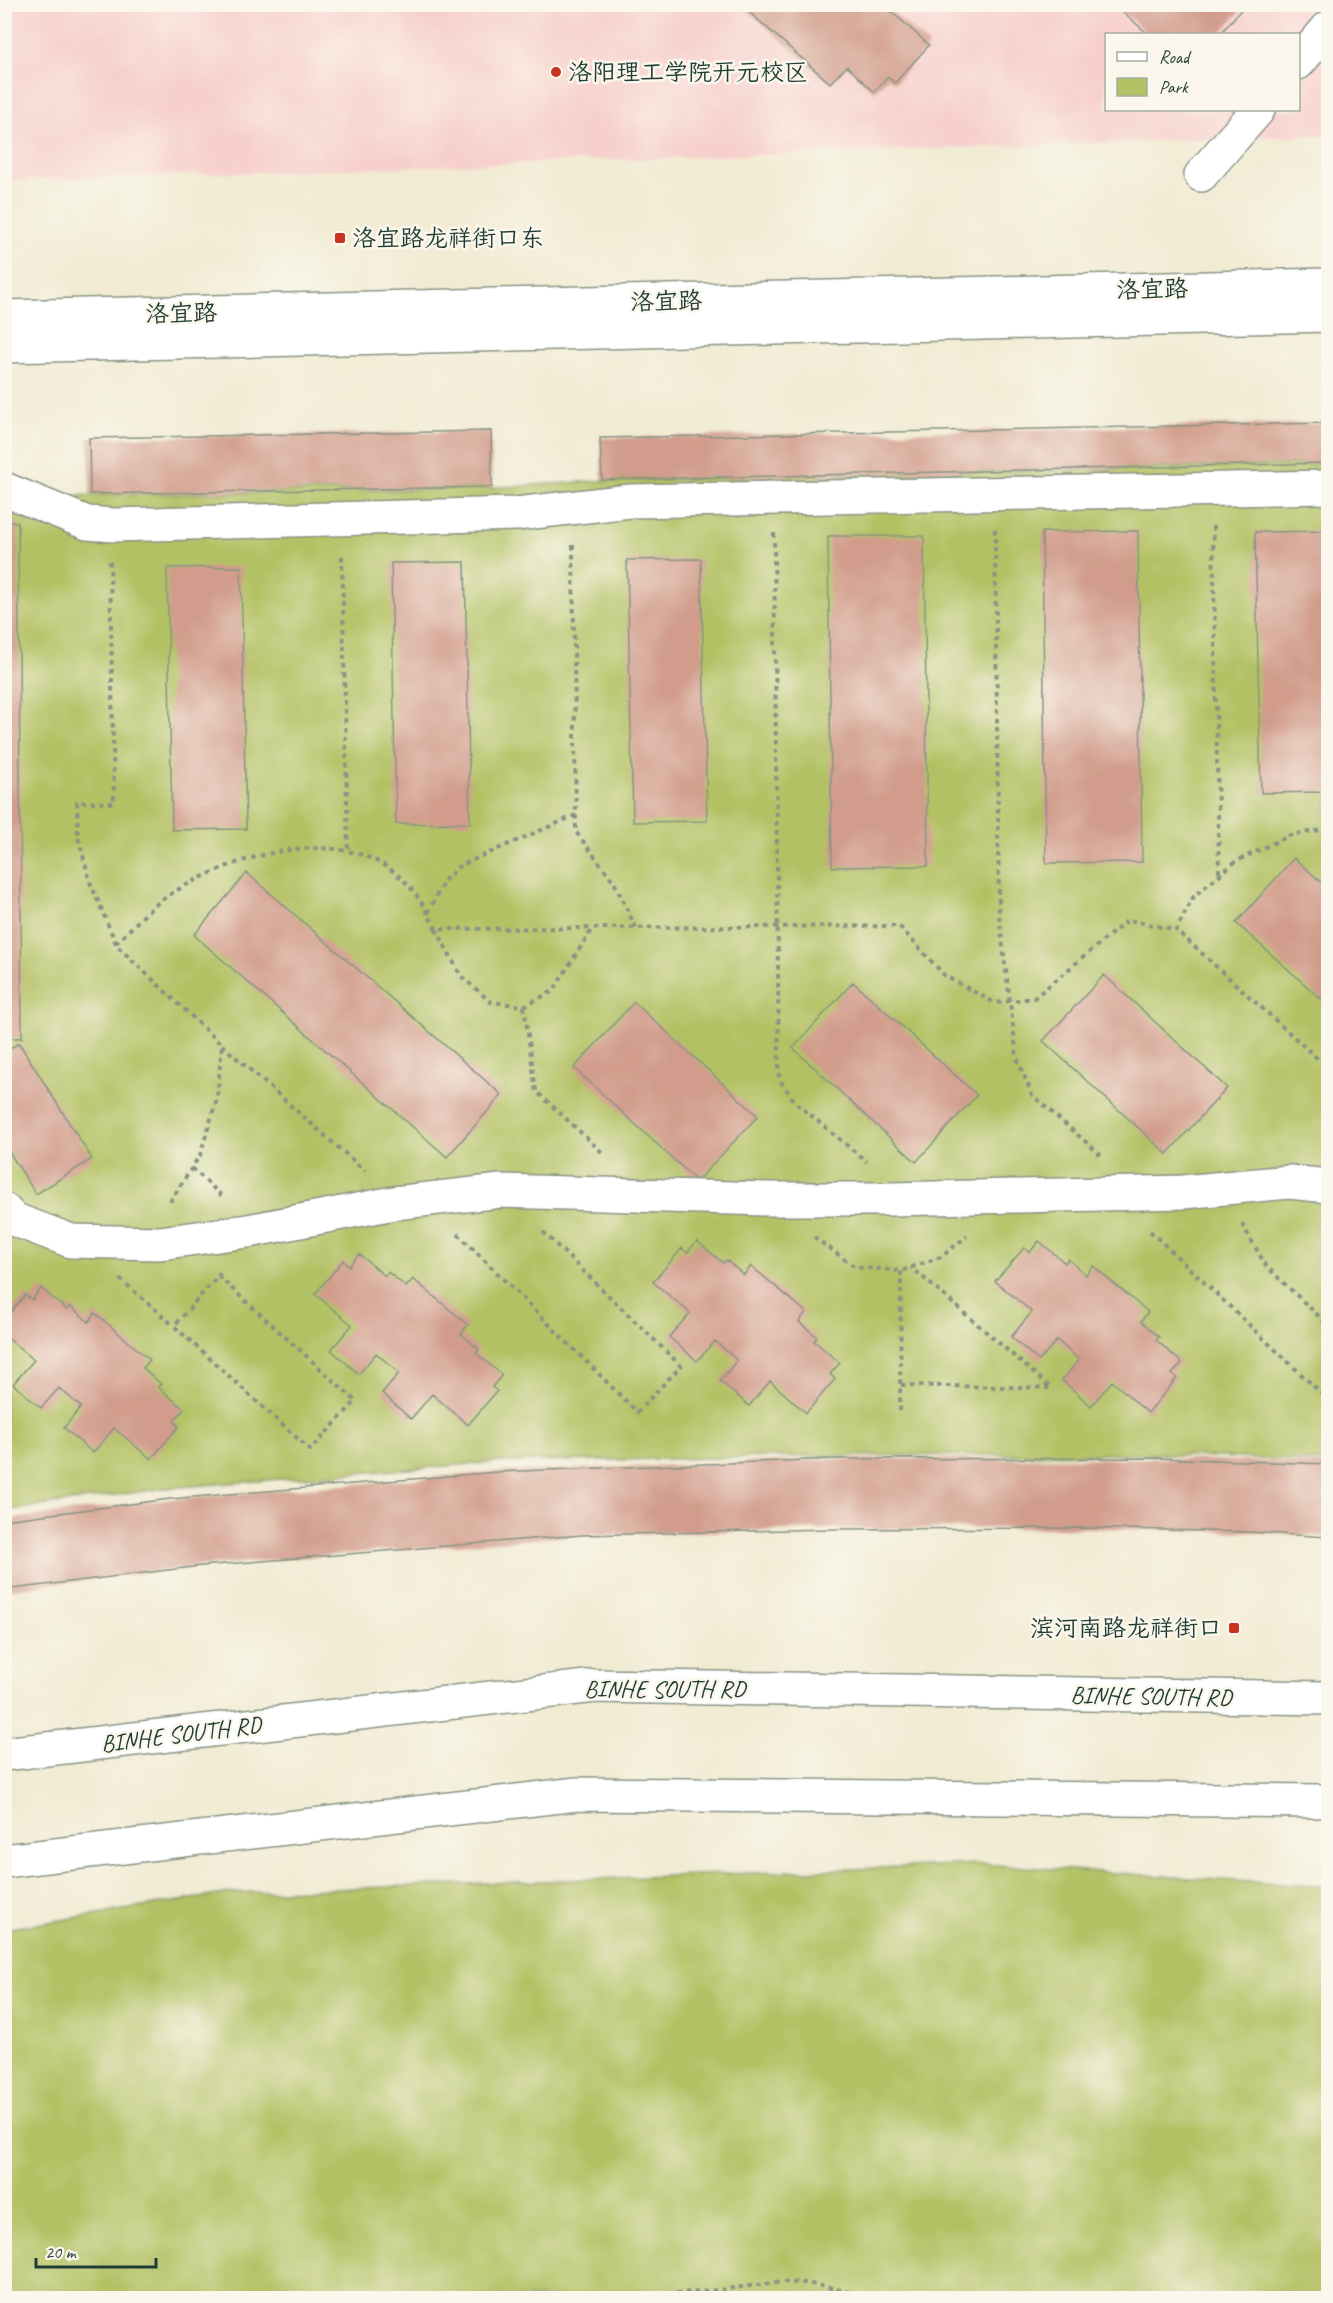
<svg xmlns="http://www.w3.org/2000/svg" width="1333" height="2303" viewBox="0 0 1333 2303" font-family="Caveat,'LXGW WenKai TC',sans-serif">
<rect width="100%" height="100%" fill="#fbf7ec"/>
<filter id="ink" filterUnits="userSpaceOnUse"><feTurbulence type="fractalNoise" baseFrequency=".0167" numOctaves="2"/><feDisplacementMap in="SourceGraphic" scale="12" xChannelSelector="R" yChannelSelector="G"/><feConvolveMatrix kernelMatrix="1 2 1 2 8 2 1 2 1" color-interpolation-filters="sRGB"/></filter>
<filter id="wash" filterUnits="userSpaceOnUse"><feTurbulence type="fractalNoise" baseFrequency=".008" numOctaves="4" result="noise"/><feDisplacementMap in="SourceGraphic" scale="24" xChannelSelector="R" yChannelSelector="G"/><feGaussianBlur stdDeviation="1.35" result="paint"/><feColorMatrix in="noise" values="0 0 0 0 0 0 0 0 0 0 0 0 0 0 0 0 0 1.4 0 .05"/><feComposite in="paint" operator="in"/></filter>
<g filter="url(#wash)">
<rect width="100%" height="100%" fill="#f1ebd3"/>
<!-- built -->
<path fill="#f7d0cd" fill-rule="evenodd" d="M 4,5 L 1328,5 L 1328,135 L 5,181 ZM 1106,34 L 1298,34 L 1298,110 L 1106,110 Z"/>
<!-- green -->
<path fill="#b2c163" stroke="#687f4c" stroke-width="1.5" d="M 1328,464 L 1328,1462 L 1154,1454 L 835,1456 L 496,1462 L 166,1488 L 5,1511 L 4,497 L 487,488 L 597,481 Z
M 981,1864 L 1328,1887 L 1328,2298 L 5,2298 L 5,1929 L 230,1893 Z"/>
<g id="blocks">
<!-- building -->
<path fill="#d19c8b" d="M 740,4 L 883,4 L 929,45 L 895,83 L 888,77 L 874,92 L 847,66 L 830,83 Z
M 1114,4 L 1246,4 L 1220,34 L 1148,34 Z
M 1328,423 L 1328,463 L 602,480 L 600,438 Z
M 491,431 L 492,487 L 90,494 L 89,438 Z
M 4,522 L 18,522 L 22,1038 L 4,1038 Z
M 1138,531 L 1142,862 L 1046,863 L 1042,532 Z
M 1328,531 L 1328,792 L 1261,793 L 1255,532 Z
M 828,536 L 924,536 L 928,866 L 832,867 Z
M 701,559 L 707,821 L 633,822 L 627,560 Z
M 465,562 L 470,823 L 396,824 L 391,563 Z
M 241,567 L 246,829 L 172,830 L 167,568 Z
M 1294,858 L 1328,888 L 1328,1005 L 1236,923 Z
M 247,873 L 502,1095 L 447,1157 L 194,935 Z
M 1104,975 L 1227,1088 L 1167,1154 L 1043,1041 Z
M 853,982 L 977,1095 L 916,1162 L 793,1048 Z
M 634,1002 L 758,1116 L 697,1181 L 574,1068 Z
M 19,1043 L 92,1159 L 36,1194 L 4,1144 L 4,1052 Z
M 697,1241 L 723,1263 L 726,1260 L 744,1275 L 751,1266 L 806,1312 L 799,1322 L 817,1337 L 814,1341 L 840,1363 L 830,1374 L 835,1379 L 806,1413 L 770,1381 L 749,1406 L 720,1381 L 737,1360 L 715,1341 L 697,1361 L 669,1337 L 690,1313 L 653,1282 L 682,1248 L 687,1253 Z
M 1039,1241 L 1065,1263 L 1068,1259 L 1086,1275 L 1093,1266 L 1148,1312 L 1141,1321 L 1159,1337 L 1156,1340 L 1182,1363 L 1172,1374 L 1177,1378 L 1148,1413 L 1112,1381 L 1091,1406 L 1062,1380 L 1079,1360 L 1057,1340 L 1039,1361 L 1011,1337 L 1032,1312 L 995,1281 L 1024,1248 L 1030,1252 Z
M 359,1254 L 385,1276 L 388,1272 L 406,1287 L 413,1279 L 468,1325 L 461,1334 L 479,1349 L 476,1353 L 502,1375 L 492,1387 L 497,1391 L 468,1425 L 432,1394 L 411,1419 L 382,1393 L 399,1373 L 376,1353 L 359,1374 L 331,1350 L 352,1325 L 315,1294 L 343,1260 L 349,1266 Z
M 41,1288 L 67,1310 L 70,1306 L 89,1322 L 95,1313 L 150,1360 L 143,1368 L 161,1384 L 158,1387 L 184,1409 L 174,1421 L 179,1426 L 151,1459 L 114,1428 L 93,1453 L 64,1428 L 81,1407 L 59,1388 L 41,1408 L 13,1384 L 34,1360 L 4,1335 L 4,1320 L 25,1295 L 32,1300 Z
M 1155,1458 L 1328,1464 L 1328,1537 L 1249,1532 L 1082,1528 L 832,1529 L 582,1535 L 201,1566 L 4,1590 L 4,1520 L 170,1499 L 497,1472 L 833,1459 Z"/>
</g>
</g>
<g filter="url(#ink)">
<use href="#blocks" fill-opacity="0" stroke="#889484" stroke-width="1.5"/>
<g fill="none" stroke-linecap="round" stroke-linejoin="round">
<!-- minor casing -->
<g stroke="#889484" stroke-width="36">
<path id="minor" d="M 1298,63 L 1328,28
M 1201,175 L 1258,110
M 4,317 L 1328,285
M 4,346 L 1328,315
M 4,489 L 87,523 L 114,525 L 516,514 L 630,501 L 1328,487
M 4,1210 L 13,1219 L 71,1241 L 160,1243 L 248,1231 L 394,1203 L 501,1191 L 766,1199 L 892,1199 L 1183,1192 L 1289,1182 L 1328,1186"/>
</g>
<!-- highway casing -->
<g stroke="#889484" stroke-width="36">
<path id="highway" d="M 4,1754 L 595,1686 L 1328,1698
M 4,1861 L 577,1794 L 1328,1801"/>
</g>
<!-- path -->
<path stroke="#889484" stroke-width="4" stroke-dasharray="4.5 4.5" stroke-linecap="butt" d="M 1213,526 L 1219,875
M 995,529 L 999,915 L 1017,1058 L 1032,1095 L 1103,1157
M 774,533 L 779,1079 L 796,1103 L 867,1162
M 573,545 L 576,832 L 614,882 L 636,928
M 342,556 L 348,852
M 110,561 L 114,803 L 77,802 L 78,836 L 90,882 L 117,946 L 222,1045 L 217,1099 L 200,1155 L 168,1205
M 1328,829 L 1290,835 L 1235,862 L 1194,896 L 1176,930 L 1328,1068
M 428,913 L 444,881 L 459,866 L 576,815
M 436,929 L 461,976 L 491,1002 L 524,1006 L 553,991 L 592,929
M 116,943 C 132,928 148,909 166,897 C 228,857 338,821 400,877 C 417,892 426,910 436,929 L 899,926 L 945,976 L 995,1003 L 1034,998 L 1128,920 L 1176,930
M 524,1006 L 536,1091 L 605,1155
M 222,1045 L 365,1171
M 192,1168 L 222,1196
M 1242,1224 L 1266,1266 L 1328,1325
M 1150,1231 L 1321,1393 L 1328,1386
M 458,1234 L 637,1412 L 681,1366 L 541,1230
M 814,1237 L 855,1267 L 901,1271 L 941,1257 L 967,1236
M 218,1276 L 356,1401 L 310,1450 L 174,1326 L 218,1276 L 220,1273
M 120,1279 L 174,1326
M 901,1385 L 1051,1388 L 911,1267
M 900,1411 L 901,1271
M 595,2298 L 710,2291 L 782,2282 L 807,2283 L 878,2298"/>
<!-- minor -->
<use href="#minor" stroke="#fff" stroke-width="33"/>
<!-- highway -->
<use href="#highway" stroke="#fff" stroke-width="33"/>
</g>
</g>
<!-- markers -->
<g fill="#c8321e" stroke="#fbf7ec" stroke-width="2">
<circle cx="556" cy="72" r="6"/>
<rect x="334" y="232" width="12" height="12" rx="3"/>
<rect x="1228" y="1622" width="12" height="12" rx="3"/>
</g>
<g text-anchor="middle" stroke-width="5" stroke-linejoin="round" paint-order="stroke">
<!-- poi labels -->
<g font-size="24" fill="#1f3d34" stroke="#fbf7ec" text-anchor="start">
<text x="568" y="80">洛阳理工学院开元校区</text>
<text x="352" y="246">洛宜路龙祥街口东</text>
<text x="1222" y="1636" text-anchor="end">滨河南路龙祥街口</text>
</g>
<!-- street labels -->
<g font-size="24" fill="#1f3d34" stroke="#fbf7ec">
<text transform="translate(1152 289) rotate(-1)" y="8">洛宜路</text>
<text transform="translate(666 301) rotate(-1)" y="8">洛宜路</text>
<text transform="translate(181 313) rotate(-1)" y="8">洛宜路</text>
<text x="665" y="1697">BINHE SOUTH RD</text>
<text transform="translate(1151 1696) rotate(1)" y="8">BINHE SOUTH RD</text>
<text transform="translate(181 1734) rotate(-7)" y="8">BINHE SOUTH RD</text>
</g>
</g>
<!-- margin -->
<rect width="1333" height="2303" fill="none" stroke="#fbf7ec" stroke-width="24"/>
<!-- legend -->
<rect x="1105" y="33" width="195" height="78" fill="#fbf7ec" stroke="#a3ada2" stroke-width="1.5"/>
<rect x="1117" y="52" width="30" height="9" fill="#ffffff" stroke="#a3ada2" stroke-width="1.5"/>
<text x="1159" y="63" font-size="18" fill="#1f3d34">Road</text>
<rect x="1117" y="78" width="30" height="18" fill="#b2c163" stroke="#a3ada2" stroke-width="1.5"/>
<text x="1159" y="93" font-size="18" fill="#1f3d34">Park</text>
<!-- scale -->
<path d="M36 2258v9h120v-9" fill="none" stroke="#1f3d34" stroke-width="3"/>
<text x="45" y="2258" font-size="18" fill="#1f3d34" stroke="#fbf7ec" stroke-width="4.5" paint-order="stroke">20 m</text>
</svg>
